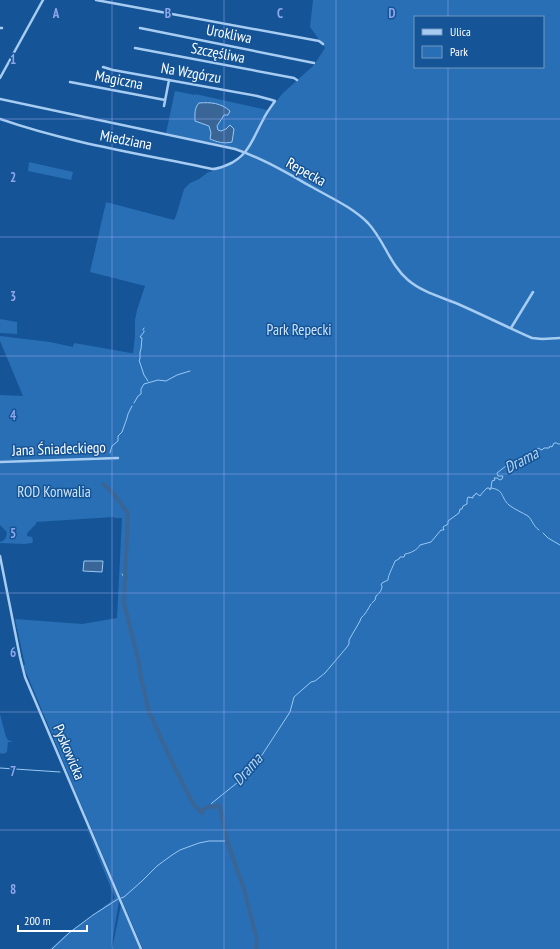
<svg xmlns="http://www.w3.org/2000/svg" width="560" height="949" viewBox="0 0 560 949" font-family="'PT Sans Narrow',sans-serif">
<rect width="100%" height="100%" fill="#155496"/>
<!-- green -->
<path fill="#296fb5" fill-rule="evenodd" d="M 313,0 L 560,0 L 560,949 L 143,949 L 88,821 L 23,665 L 25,665 L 15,619 L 82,624 L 117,618 L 122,518 L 115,518 L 114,517 L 36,522 L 36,524 L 27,533 L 27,536 L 32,537 L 33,541 L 32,543 L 24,544 L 0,543 L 0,542 C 6,540 6,538 7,532 L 0,525 L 0,395 L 23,396 L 0,341 L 0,336 L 50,342 L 73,347 L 74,343 L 131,353 L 133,353 L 135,336 L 135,320 L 137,310 L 145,286 L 90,272 L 106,202 L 174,220 L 176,216 L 184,189 L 190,183 L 199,179 L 207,173 L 238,161 L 247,151 L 166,133 L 175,91 L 195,95 L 195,94 L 267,110 L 267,111 L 269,111 L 282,94 L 314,65 L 325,48 L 310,27 ZM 415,17 L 543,17 L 543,67 L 415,67 Z
M 29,162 L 73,172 L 71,180 L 28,171 Z
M 0,319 L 17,322 L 17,334 L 0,333 Z
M 0,714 L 6,737 L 8,740 L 13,742 L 8,742 L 7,752 L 3,754 L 0,753 Z
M 87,828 L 119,901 L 111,949 L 50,949 L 70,931 L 88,919 L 115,898 L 87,829 Z
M 121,905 L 140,949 L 112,949 Z"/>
<!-- water -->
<path fill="#396696" stroke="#99c8f4" d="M 199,103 C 211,102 221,103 230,111 L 228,115 L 224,115 L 217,126 L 218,130 L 221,131 L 226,129 L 230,125 L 234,129 L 232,142 C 224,144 217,142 210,139 L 211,133 L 209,126 L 195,121 C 195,115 194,108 199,103 Z
M 84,561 L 103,561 L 102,572 L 83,571 Z"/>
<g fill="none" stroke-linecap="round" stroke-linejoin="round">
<!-- stream -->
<path stroke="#99c8f4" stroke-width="1" d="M 143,330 L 144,328
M 144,331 L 144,332 L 140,337 L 142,338 L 141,349 L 140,352 L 140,359 L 139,360 L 144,375 L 148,381
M 134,403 L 138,396 L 141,394 L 141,389 L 144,384 L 158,380 L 166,381 L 177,375 L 190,371
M 110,453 L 112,446 L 118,441 L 118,436 L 122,432 L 127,418 L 128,414 L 132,406
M 491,488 C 505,490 500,497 509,505 C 514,509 523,513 528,516 C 533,521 533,526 539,530
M 543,533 L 548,538 L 560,545
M 122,574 L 125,578
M 372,603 L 375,600 L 376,596 C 379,594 382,590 382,586 L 381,585 L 382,583 L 388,580 C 388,575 393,567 395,561 L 399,559 L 400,557 L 404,557 L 405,554 C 411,553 417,550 420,545 L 431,542 L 441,530 L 444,530 L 443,527 L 448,524 L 448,521 L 459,513 L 460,509 L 462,509 L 463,506 L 467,504 L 467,500 L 468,497 L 473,498 L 473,496 L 475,495 L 476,493 L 480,496 C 482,493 484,491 487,488 L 489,488 L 490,490 L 491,488 L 492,481 L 495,480 L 494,478 L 497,478 L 500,480 L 502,479 L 503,476 L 498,476 L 497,473 L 506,466 L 510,467 L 511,465 L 513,465 C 517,460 525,455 531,455 L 531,453 L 534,452 L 535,453 L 538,448 L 542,450 L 544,448 L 549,448 L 550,446 L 552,447 L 554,443 L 557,443 L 558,444 L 560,444
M 0,768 L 60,772
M 210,806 L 212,803 L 243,778 L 262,755 L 290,712 L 294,697 L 311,682 L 315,681 L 325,673 L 347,647 L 349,644 L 349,640 L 360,621 L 361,618 C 365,615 368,609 371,604
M 121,898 L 124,897 L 142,881 L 157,866 L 172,855 L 180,850 L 199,843 L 209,841 L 227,841
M 52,949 L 69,933 L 93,915 L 118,899"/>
<!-- river -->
<path stroke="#396696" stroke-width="4" d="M 103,484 L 112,492 L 128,513 L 124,603 L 138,659 L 141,678 L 149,712 L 172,762 L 191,800 L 194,805 L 202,813 L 204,809 L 210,806 C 216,808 212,808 218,805 L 220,806 L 227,841 L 244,889 L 257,940 L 256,949"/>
<!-- minor -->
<path stroke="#a7ccf2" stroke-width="2.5" d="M 96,0 L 319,41 L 323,44
M 0,28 L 2,28
M 140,28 L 314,63
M 135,48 L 294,78 L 297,80
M 0,78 L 43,0
M 70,82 L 165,100
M 0,99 L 235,149 C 262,158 287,173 312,187 C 331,198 352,207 368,223 C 384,240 390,265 408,280 C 422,292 441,297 458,304 C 483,315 507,327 532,338 L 542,339 L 560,338
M 164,106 L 169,80
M 0,119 C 69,143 141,154 212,169 C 218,169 222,167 227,165 C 248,157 253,138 263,120 C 266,113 271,107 275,101 L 272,100 L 257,96 L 113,70 L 103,67
M 511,328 L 533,292
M 0,462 L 118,458
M 0,556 L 20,657 L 25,677 L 141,949"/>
</g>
<!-- grid -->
<path fill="none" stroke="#8ea6ec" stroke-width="1" stroke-opacity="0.55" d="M 112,0 L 112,949M 224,0 L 224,949M 336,0 L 336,949M 448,0 L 448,17M 448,67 L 448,949M 0,119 L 560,119M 0,237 L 560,237M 0,356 L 560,356M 0,474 L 560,474M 0,593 L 560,593M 0,712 L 560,712M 0,830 L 560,830"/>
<g text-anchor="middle" stroke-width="3" stroke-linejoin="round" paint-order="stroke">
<!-- street labels -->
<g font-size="15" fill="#fff" stroke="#155496">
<text transform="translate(229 34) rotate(11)" y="5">Urokliwa</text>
<text transform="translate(218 53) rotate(11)" y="5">Szczęśliwa</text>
<text transform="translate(191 73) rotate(10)" y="5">Na Wzgórzu</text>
<text transform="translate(119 80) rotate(11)" y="5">Magiczna</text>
<text transform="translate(126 140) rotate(11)" y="5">Miedziana</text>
<text transform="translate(306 172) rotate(29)" y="5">Repecka</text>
<text transform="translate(59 449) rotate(-2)" y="5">Jana Śniadeckiego</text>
<text transform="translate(69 752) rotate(67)" y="5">Pyskowicka</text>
</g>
<!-- park labels -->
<g font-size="15" fill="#cee5fc" stroke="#155496">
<text x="299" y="335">Park Repecki</text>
<text x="54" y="497">ROD Konwalia</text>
</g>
<!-- water labels -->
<g font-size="16" font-style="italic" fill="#b3d6f8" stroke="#155496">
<text transform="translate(521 460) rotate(-28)" y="6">Drama</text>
<text transform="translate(247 769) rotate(-49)" y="6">Drama</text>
</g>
</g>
<g font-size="13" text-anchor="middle" font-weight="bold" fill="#8ea6ec" stroke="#155496" stroke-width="3" stroke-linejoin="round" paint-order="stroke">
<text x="56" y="18">A</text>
<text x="168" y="18">B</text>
<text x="280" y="18">C</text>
<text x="392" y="18">D</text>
<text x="13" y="64">1</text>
<text x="13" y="182">2</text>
<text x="13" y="301">3</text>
<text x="13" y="420">4</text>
<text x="13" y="538">5</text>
<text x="13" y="657">6</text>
<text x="13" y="776">7</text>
<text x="13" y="894">8</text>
</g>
<!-- legend -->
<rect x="414" y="16" width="130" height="52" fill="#155496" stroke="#7398c0"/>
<rect x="422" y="29" width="20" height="6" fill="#a7ccf2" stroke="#7398c0"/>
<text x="450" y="36" font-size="12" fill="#ffffff">Ulica</text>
<rect x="422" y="46" width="20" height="12" fill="#296fb5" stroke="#7398c0"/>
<text x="450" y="56" font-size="12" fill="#ffffff">Park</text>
<!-- scale -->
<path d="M18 925v6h69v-6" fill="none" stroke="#ffffff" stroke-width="2"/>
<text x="24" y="925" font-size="12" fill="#ffffff" stroke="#155496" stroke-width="3" paint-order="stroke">200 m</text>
</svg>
